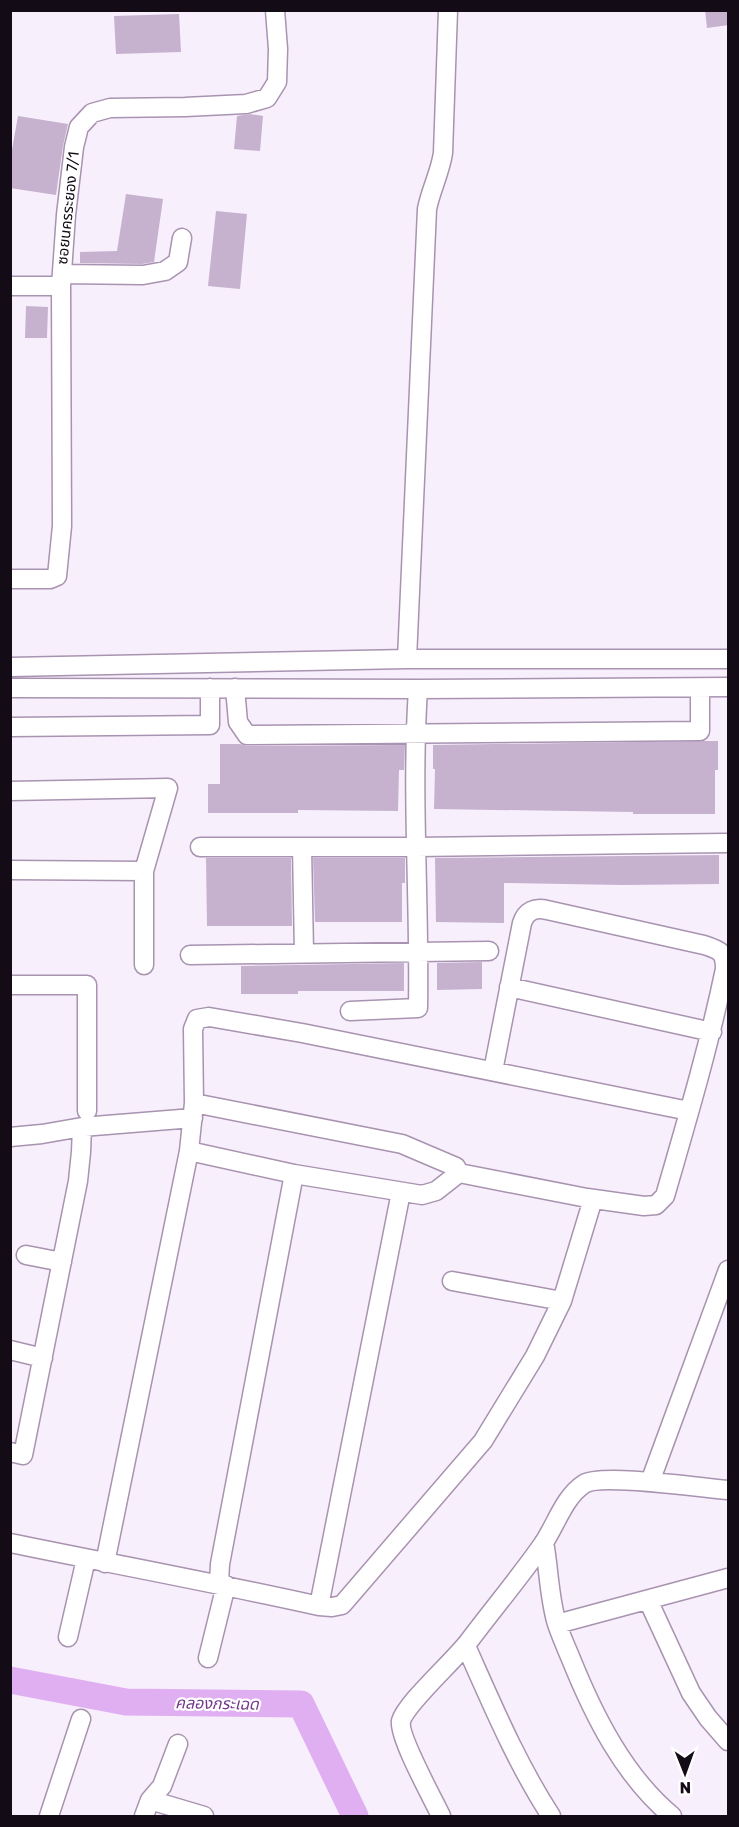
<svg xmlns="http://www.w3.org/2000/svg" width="739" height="1827" viewBox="0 0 739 1827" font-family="Rubik,'Noto Sans Thai',sans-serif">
<rect width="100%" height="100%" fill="#f8effc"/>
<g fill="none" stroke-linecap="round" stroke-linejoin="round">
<!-- river -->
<path stroke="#e0aff2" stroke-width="27" d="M 10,1680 L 126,1702 L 301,1704 L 355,1816"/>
</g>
<!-- building -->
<path fill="#c6b1cf" d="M 705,10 L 729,10 L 729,25 L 707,28 Z
M 179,14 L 181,52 L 116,54 L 114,16 Z
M 250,114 L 263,116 L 260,151 L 234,149 L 237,116 Z
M 18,116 L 68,124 L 63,146 L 56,195 L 10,188 L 10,161 Z
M 126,194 L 163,199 L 154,262 L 142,264 L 80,263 L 80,252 L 117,251 Z
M 216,211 L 247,214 L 240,289 L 208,286 Z
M 26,306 L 48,307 L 47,338 L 25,338 Z
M 704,741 L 718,741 L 718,770 L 715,770 L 715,814 L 633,814 L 633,812 L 434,809 L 435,769 L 433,769 L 433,745 Z
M 220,744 L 240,744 L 247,746 L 405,745 L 404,770 L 399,770 L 398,811 L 298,810 L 298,813 L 208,813 L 208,784 L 220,784 Z
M 719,855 L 719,884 L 623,885 L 504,883 L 504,923 L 436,922 L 435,858 Z
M 206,858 L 291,858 L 292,926 L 207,926 Z
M 313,858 L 405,858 L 405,883 L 402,883 L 402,922 L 315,922 Z
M 482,962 L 482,989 L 437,990 L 437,963 Z
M 404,963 L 404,991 L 298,991 L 298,994 L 241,994 L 241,966 Z"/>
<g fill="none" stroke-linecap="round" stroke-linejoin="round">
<!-- minor casing -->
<g stroke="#a893b0" stroke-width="21">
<path id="minor" d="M 62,274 L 143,275 L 165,271 L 178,262 L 182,238
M 10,286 L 61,286
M 10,579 L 50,579 L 57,576 L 62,526 L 61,286 L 66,215 L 74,147 L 79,127 L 92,113 L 110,108 L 185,107 L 246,104 L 267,98 L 277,82 L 278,49 L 275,10
M 407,659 L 427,209 C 431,189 440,173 443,153 L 448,10
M 10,667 L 407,659 L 728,659
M 10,688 L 418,689 L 728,687
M 235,688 L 238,722 L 247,735 L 700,731 L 700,688
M 10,727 L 210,725 L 210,688
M 10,791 L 168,788 L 144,871
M 200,847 L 416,847 L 726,843
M 302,847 L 304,953
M 10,870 L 144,871 L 144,965
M 190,955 L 489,951
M 10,985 L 87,985 L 87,1111
M 509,987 L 712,1032
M 350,1011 L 418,1008 C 420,902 411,795 418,689
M 194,1103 L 402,1144 L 456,1167 L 459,1173 L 587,1198 L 644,1206 L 656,1205 L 665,1196 C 687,1120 709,1046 725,969 C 725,952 720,950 704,945 L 547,910 C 535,907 526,911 522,923 L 493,1071
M 10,1137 L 42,1134 L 82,1127 L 193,1118
M 189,1151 L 294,1174 L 422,1195 L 436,1191 L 459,1173
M 26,1255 L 62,1262
M 452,1281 L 562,1301
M 10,1350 L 43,1358
M 10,1452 L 23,1455 L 78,1181 L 81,1152 L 82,1127
M 650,1482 L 728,1270
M 544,1542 C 549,1569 549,1598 557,1624 C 561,1636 566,1647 571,1659 C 594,1716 624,1776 672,1816
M 10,1543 C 113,1564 216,1583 319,1606 L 332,1607 L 342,1605 L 483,1441 L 535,1356 L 562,1301 L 593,1199
M 105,1563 L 189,1151 L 194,1103 L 193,1029 L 197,1019 L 209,1017 L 302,1033 L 689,1111
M 219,1583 L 220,1564 L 294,1174
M 648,1600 L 691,1693 L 708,1718 L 728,1741
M 319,1606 L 401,1192
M 557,1624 L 728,1578
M 68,1637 L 86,1559
M 466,1646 C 492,1704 516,1762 551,1816
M 208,1658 L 226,1585
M 150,1800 L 204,1816
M 49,1816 L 81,1719
M 144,1816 L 150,1800 L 162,1786 L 178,1744
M 441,1816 C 433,1799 398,1736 401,1721 C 406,1703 455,1660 469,1641 C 493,1609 520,1577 543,1544 C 556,1525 564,1497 584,1484 C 601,1473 703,1488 728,1490"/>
</g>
<!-- minor -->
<use href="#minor" stroke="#fff" stroke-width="18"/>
</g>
<g text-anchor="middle" stroke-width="4.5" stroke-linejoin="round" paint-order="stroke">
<!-- street labels -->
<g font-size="15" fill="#130c16" stroke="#fff">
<text transform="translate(68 208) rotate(-84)" y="5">ซอยนครระยอง 7/1</text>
</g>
<!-- water labels -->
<g font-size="16" font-style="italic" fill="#733888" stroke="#fff">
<text transform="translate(217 1703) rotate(1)" y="6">คลองกระเฉด</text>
</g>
</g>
<!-- border -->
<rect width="739" height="1827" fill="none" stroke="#130c16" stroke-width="24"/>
<!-- north arrow -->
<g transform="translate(685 1773) rotate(179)" stroke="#ffffff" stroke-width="4.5" paint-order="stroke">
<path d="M0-4.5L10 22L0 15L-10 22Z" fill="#130c16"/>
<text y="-9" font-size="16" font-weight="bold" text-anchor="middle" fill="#130c16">N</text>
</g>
</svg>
